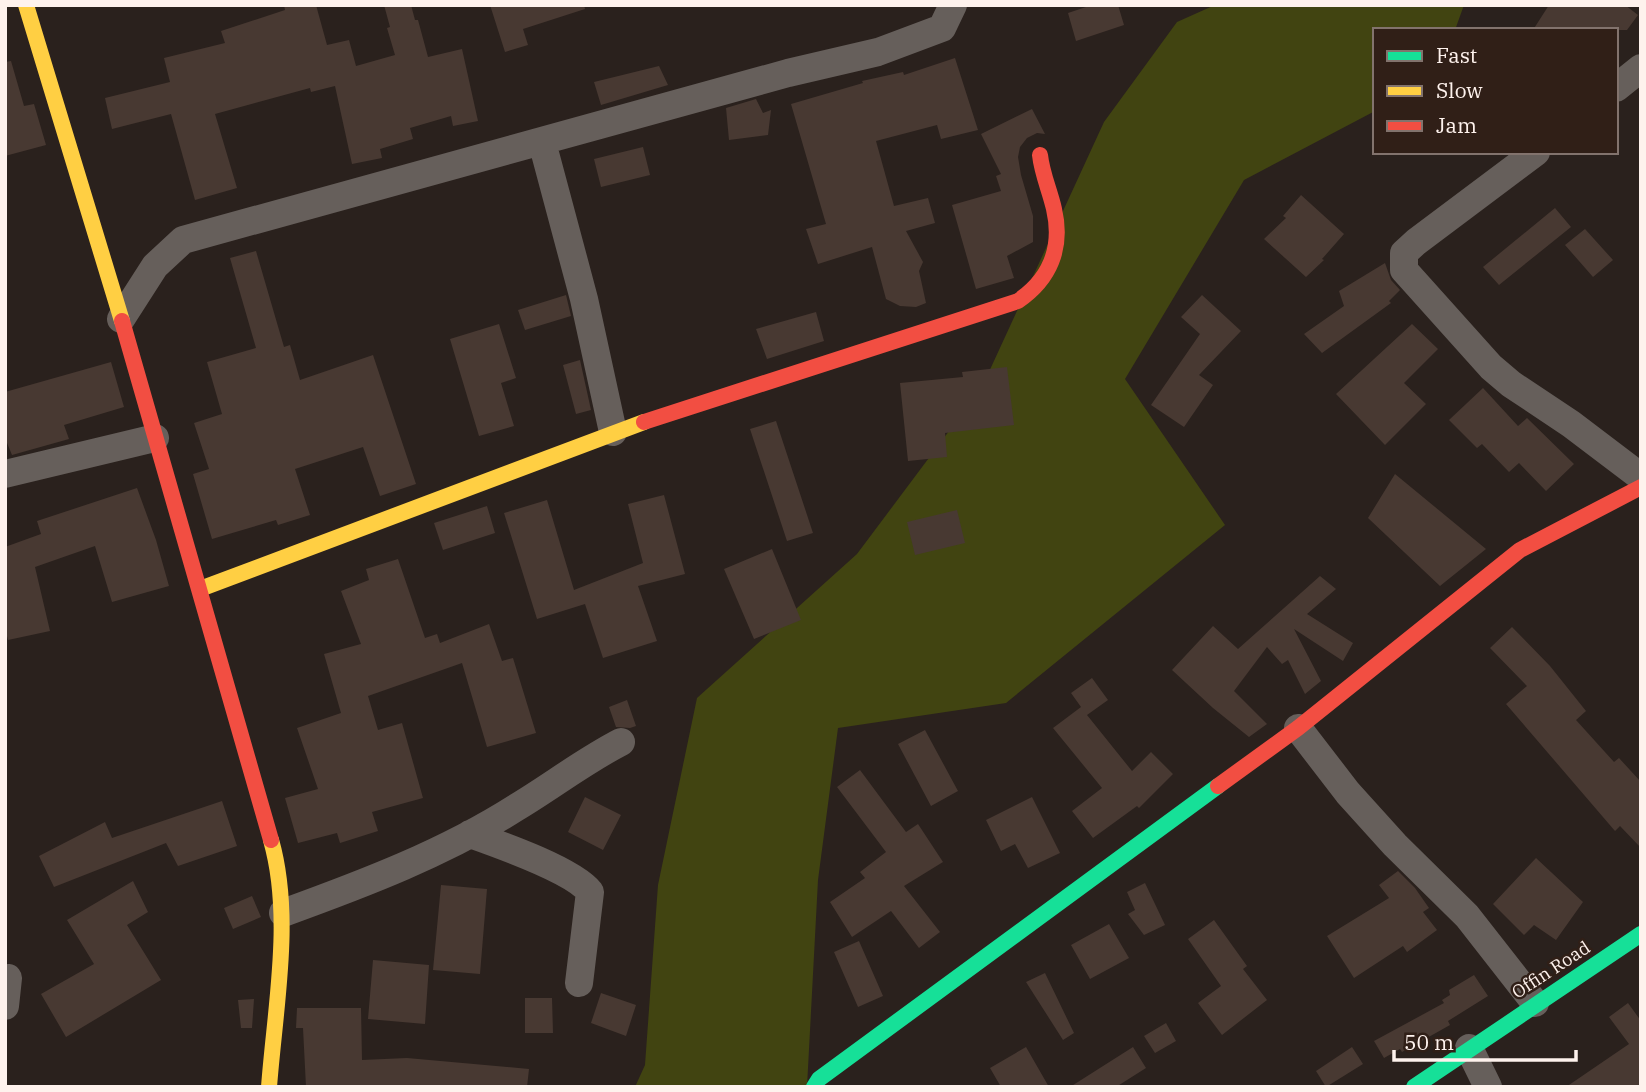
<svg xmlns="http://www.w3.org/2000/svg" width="1646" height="1092" viewBox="0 0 1646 1092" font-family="'IBM Plex Serif',serif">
<rect width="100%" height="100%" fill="#2a211d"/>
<!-- green -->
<path fill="#414411" d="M 1215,5 L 1464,5 L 1455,30 L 1375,30 L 1375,111 L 1244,180 L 1125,379 L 1225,525 L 1006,703 L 838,728 L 818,880 L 807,1087 L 635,1087 L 645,1065 L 658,885 L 697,698 L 857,554 L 982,387 L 1104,122 L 1177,22 Z"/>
<!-- building -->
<path fill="#483932" d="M 284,5 L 316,5 L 327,45 L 349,40 L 356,66 L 395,55 L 387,28 L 390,27 L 384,5 L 411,5 L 415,20 L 418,20 L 428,57 L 462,49 L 478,121 L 453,126 L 451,116 L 410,128 L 413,139 L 380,149 L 382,158 L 352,164 L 335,86 L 311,92 L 310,88 L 215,114 L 237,188 L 195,200 L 171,114 L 112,129 L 105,98 L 170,82 L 164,58 L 225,43 L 221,31 L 285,10 Z
M 490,5 L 584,5 L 585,9 L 523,29 L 528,45 L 505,52 Z
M 1092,5 L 1118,5 L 1124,25 L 1076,41 L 1068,13 Z
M 1549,5 L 1625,5 L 1638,15 L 1627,30 L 1533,30 Z
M 955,58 L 978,130 L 941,139 L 937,125 L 876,141 L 894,206 L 928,198 L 935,223 L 906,231 L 923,262 L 919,271 L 926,303 L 916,307 L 900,306 L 886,299 L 872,247 L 818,264 L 806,229 L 826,224 L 791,104 L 863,83 L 862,81 L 903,72 L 904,75 Z
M 11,61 L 24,106 L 34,104 L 46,145 L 5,156 L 5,62 Z
M 659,66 L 668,85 L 601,105 L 594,82 Z
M 756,99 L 763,113 L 771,110 L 768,135 L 729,140 L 726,108 Z
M 1032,109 L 1045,134 L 1037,133 L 1027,138 L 1020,147 L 1018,157 L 1021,175 L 1033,216 L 1033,242 L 1007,256 L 1014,278 L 976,289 L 952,205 L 1001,191 L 996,176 L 1001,174 L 981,134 Z
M 643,147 L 650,175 L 601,187 L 594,159 Z
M 1301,195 L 1344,234 L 1322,259 L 1324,260 L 1306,277 L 1264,239 L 1286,218 L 1283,216 Z
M 1555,208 L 1571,227 L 1499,285 L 1483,267 Z
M 1585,229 L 1613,260 L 1593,277 L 1565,245 Z
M 256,251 L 284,347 L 290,345 L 300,380 L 373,355 L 416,484 L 380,496 L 363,447 L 295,469 L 310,515 L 278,525 L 276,520 L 212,539 L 193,474 L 209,469 L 194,423 L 222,414 L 207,362 L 256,348 L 230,258 Z
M 1385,263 L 1391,280 L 1400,290 L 1389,301 L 1391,303 L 1322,353 L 1304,334 L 1344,306 L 1339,291 Z
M 566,295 L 571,316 L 525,330 L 518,310 Z
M 1202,295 L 1241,331 L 1199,375 L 1213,385 L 1184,427 L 1151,405 L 1200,334 L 1181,317 Z
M 816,312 L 824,341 L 767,359 L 756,329 Z
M 499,324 L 516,378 L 501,383 L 514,426 L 479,436 L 450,339 Z
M 1412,324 L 1438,349 L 1404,383 L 1426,404 L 1385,445 L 1336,394 Z
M 580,360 L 591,410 L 576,414 L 563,365 Z
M 111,362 L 124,407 L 64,425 L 69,439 L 12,455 L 5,438 L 5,392 Z
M 1007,367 L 1014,425 L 945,433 L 947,457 L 908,461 L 900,383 L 963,377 L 962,372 Z
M 1483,388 L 1518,426 L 1527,418 L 1574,464 L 1546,491 L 1519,463 L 1509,472 L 1482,444 L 1477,448 L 1449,420 Z
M 776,421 L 813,533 L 787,541 L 750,429 Z
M 1395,474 L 1486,549 L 1440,586 L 1368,518 Z
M 137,488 L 156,540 L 169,586 L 112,602 L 95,546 L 35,567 L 50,631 L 8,640 L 5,628 L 5,547 L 41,534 L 37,521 Z
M 664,495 L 685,574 L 638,586 L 657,641 L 603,658 L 585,604 L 537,619 L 504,513 L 547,500 L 574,590 L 643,563 L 628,504 Z
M 487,506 L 495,533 L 443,550 L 434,523 Z
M 957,510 L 965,543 L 915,555 L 907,522 Z
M 772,549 L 801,620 L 754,639 L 724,569 Z
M 398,559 L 425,638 L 437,634 L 440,643 L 489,624 L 502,661 L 513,658 L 536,733 L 487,747 L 462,663 L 368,696 L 378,730 L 402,723 L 423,798 L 372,812 L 378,831 L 340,843 L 337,833 L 298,843 L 285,798 L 318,789 L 297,728 L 341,713 L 324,654 L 361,644 L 341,591 L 369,580 L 366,569 Z
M 1320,576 L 1336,589 L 1307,614 L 1353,643 L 1343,661 L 1294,629 L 1321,681 L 1305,694 L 1288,660 L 1282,664 L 1267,647 L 1234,691 L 1267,724 L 1249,737 L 1213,708 L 1172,670 L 1213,626 L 1238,649 Z
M 1512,627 L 1550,666 L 1586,711 L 1576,720 L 1614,762 L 1619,758 L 1641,782 L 1641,848 L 1620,826 L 1615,831 L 1506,704 L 1527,686 L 1490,648 Z
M 1092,678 L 1108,700 L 1087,715 L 1132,771 L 1151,752 L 1173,774 L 1139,808 L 1137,806 L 1093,838 L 1072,811 L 1102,788 L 1053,728 L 1081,707 L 1071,693 Z
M 627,700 L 636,726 L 630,728 L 616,727 L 609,707 Z
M 925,730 L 958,791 L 931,806 L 898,744 Z
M 860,770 L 906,832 L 918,824 L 943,862 L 904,886 L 940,932 L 919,948 L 891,911 L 852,937 L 830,902 L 865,878 L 860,872 L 886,852 L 837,787 Z
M 585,797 L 621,815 L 603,850 L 568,832 Z
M 1032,797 L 1060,853 L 1028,868 L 1015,844 L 1001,851 L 986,820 Z
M 222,801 L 237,846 L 178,866 L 166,843 L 54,887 L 39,856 L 105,822 L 112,838 Z
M 1536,858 L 1583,902 L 1556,940 L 1534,925 L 1524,935 L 1493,904 Z
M 1398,871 L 1415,888 L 1429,908 L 1423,912 L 1437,930 L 1407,952 L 1403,946 L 1354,978 L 1327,936 L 1389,898 L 1379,885 Z
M 133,881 L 148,912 L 127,925 L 161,980 L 66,1037 L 41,994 L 94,964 L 67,920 Z
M 1145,883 L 1165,925 L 1144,935 L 1128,914 L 1135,910 L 1127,892 Z
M 441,885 L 487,889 L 480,974 L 433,970 Z
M 252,896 L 261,917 L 233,929 L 224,908 Z
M 1214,920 L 1247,966 L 1243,969 L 1267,1000 L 1222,1035 L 1198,1003 L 1221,986 L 1188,939 Z
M 1109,924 L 1129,958 L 1090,979 L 1071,945 Z
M 859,941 L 883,996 L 858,1007 L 834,952 Z
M 373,960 L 429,965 L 425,1024 L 368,1019 Z
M 1045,973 L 1074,1033 L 1063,1040 L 1026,982 Z
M 1474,975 L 1488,996 L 1448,1021 L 1450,1025 L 1402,1052 L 1400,1049 L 1384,1058 L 1374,1041 L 1444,1003 L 1442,1000 L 1450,995 L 1449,990 Z
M 601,993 L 636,1005 L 626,1036 L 591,1023 Z
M 525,998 L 552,998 L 553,1033 L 525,1033 Z
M 254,999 L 252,1028 L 241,1028 L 238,1000 Z
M 1628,1003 L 1641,1021 L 1641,1087 L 1566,1087 L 1629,1044 L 1609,1017 Z
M 297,1008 L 361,1008 L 362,1060 L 407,1058 L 529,1069 L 527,1087 L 306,1087 L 303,1028 L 296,1028 Z
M 1166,1023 L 1176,1041 L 1155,1053 L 1144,1036 Z
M 1026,1047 L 1049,1087 L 1001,1087 L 990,1068 Z
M 1133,1047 L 1146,1068 L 1116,1087 L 1070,1087 Z
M 1352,1047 L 1363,1064 L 1326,1087 L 1316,1071 Z"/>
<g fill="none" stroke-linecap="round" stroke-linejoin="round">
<!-- street -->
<path stroke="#665f5b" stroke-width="28" d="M 1616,88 L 1641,68
M 542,142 L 584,299 L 613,432
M 1536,152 L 1416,242 L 1404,253 L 1404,270 L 1491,367 L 1511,384 L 1571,424 L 1641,477
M 121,319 L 155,266 L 183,240 L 788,73 L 878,52 L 942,28 L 953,5
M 5,474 L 155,438
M 1298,728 L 1348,793 L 1395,845 L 1467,916 L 1535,1003
M 470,834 C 498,844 573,870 590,892 L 579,983
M 283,913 C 363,884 445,853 517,807 C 552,786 584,761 621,742
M 5,1006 L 8,978
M 1469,1048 L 1488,1087"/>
<!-- fast -->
<path stroke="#16e098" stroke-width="16" d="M 814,1087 L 819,1079 L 1218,786
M 1414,1087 L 1641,934"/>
<!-- slow -->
<path stroke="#ffcf43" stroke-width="16" d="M 26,5 L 122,321
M 200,589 L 644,422
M 269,1087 C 275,1007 293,917 271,840"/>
<!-- jam -->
<path stroke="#f24e42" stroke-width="16" d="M 122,321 L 271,840
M 644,422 L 1018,301 C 1050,279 1063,248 1054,209 C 1050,191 1042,174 1040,155
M 1218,786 L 1298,728 L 1520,550 L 1641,487"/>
</g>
<g text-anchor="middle" stroke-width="5" stroke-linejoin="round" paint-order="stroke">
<!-- street labels -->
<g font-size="18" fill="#fef2ed" stroke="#301f17">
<text transform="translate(1551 970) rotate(-33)" y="6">Offin Road</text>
</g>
</g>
<!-- border -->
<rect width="1646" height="1092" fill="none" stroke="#fef2ed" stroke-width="14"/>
<!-- legend -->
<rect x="1373" y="28" width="245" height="126" fill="#301f17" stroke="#82736d" stroke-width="2"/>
<rect x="1387" y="51" width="35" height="10" fill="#16e098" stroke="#82736d" stroke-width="2"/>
<text x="1436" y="63" font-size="21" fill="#fef2ed">Fast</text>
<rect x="1387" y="86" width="35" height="10" fill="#ffcf43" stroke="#82736d" stroke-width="2"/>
<text x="1436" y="98" font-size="21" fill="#fef2ed">Slow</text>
<rect x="1387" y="121" width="35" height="10" fill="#f24e42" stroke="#82736d" stroke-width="2"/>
<text x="1436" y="133" font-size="21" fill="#fef2ed">Jam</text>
<!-- scale -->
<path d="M1394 1050v10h182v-10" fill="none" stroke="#fef2ed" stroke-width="3.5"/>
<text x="1404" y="1050" font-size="21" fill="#fef2ed" stroke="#301f17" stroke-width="5" paint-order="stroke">50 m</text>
</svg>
